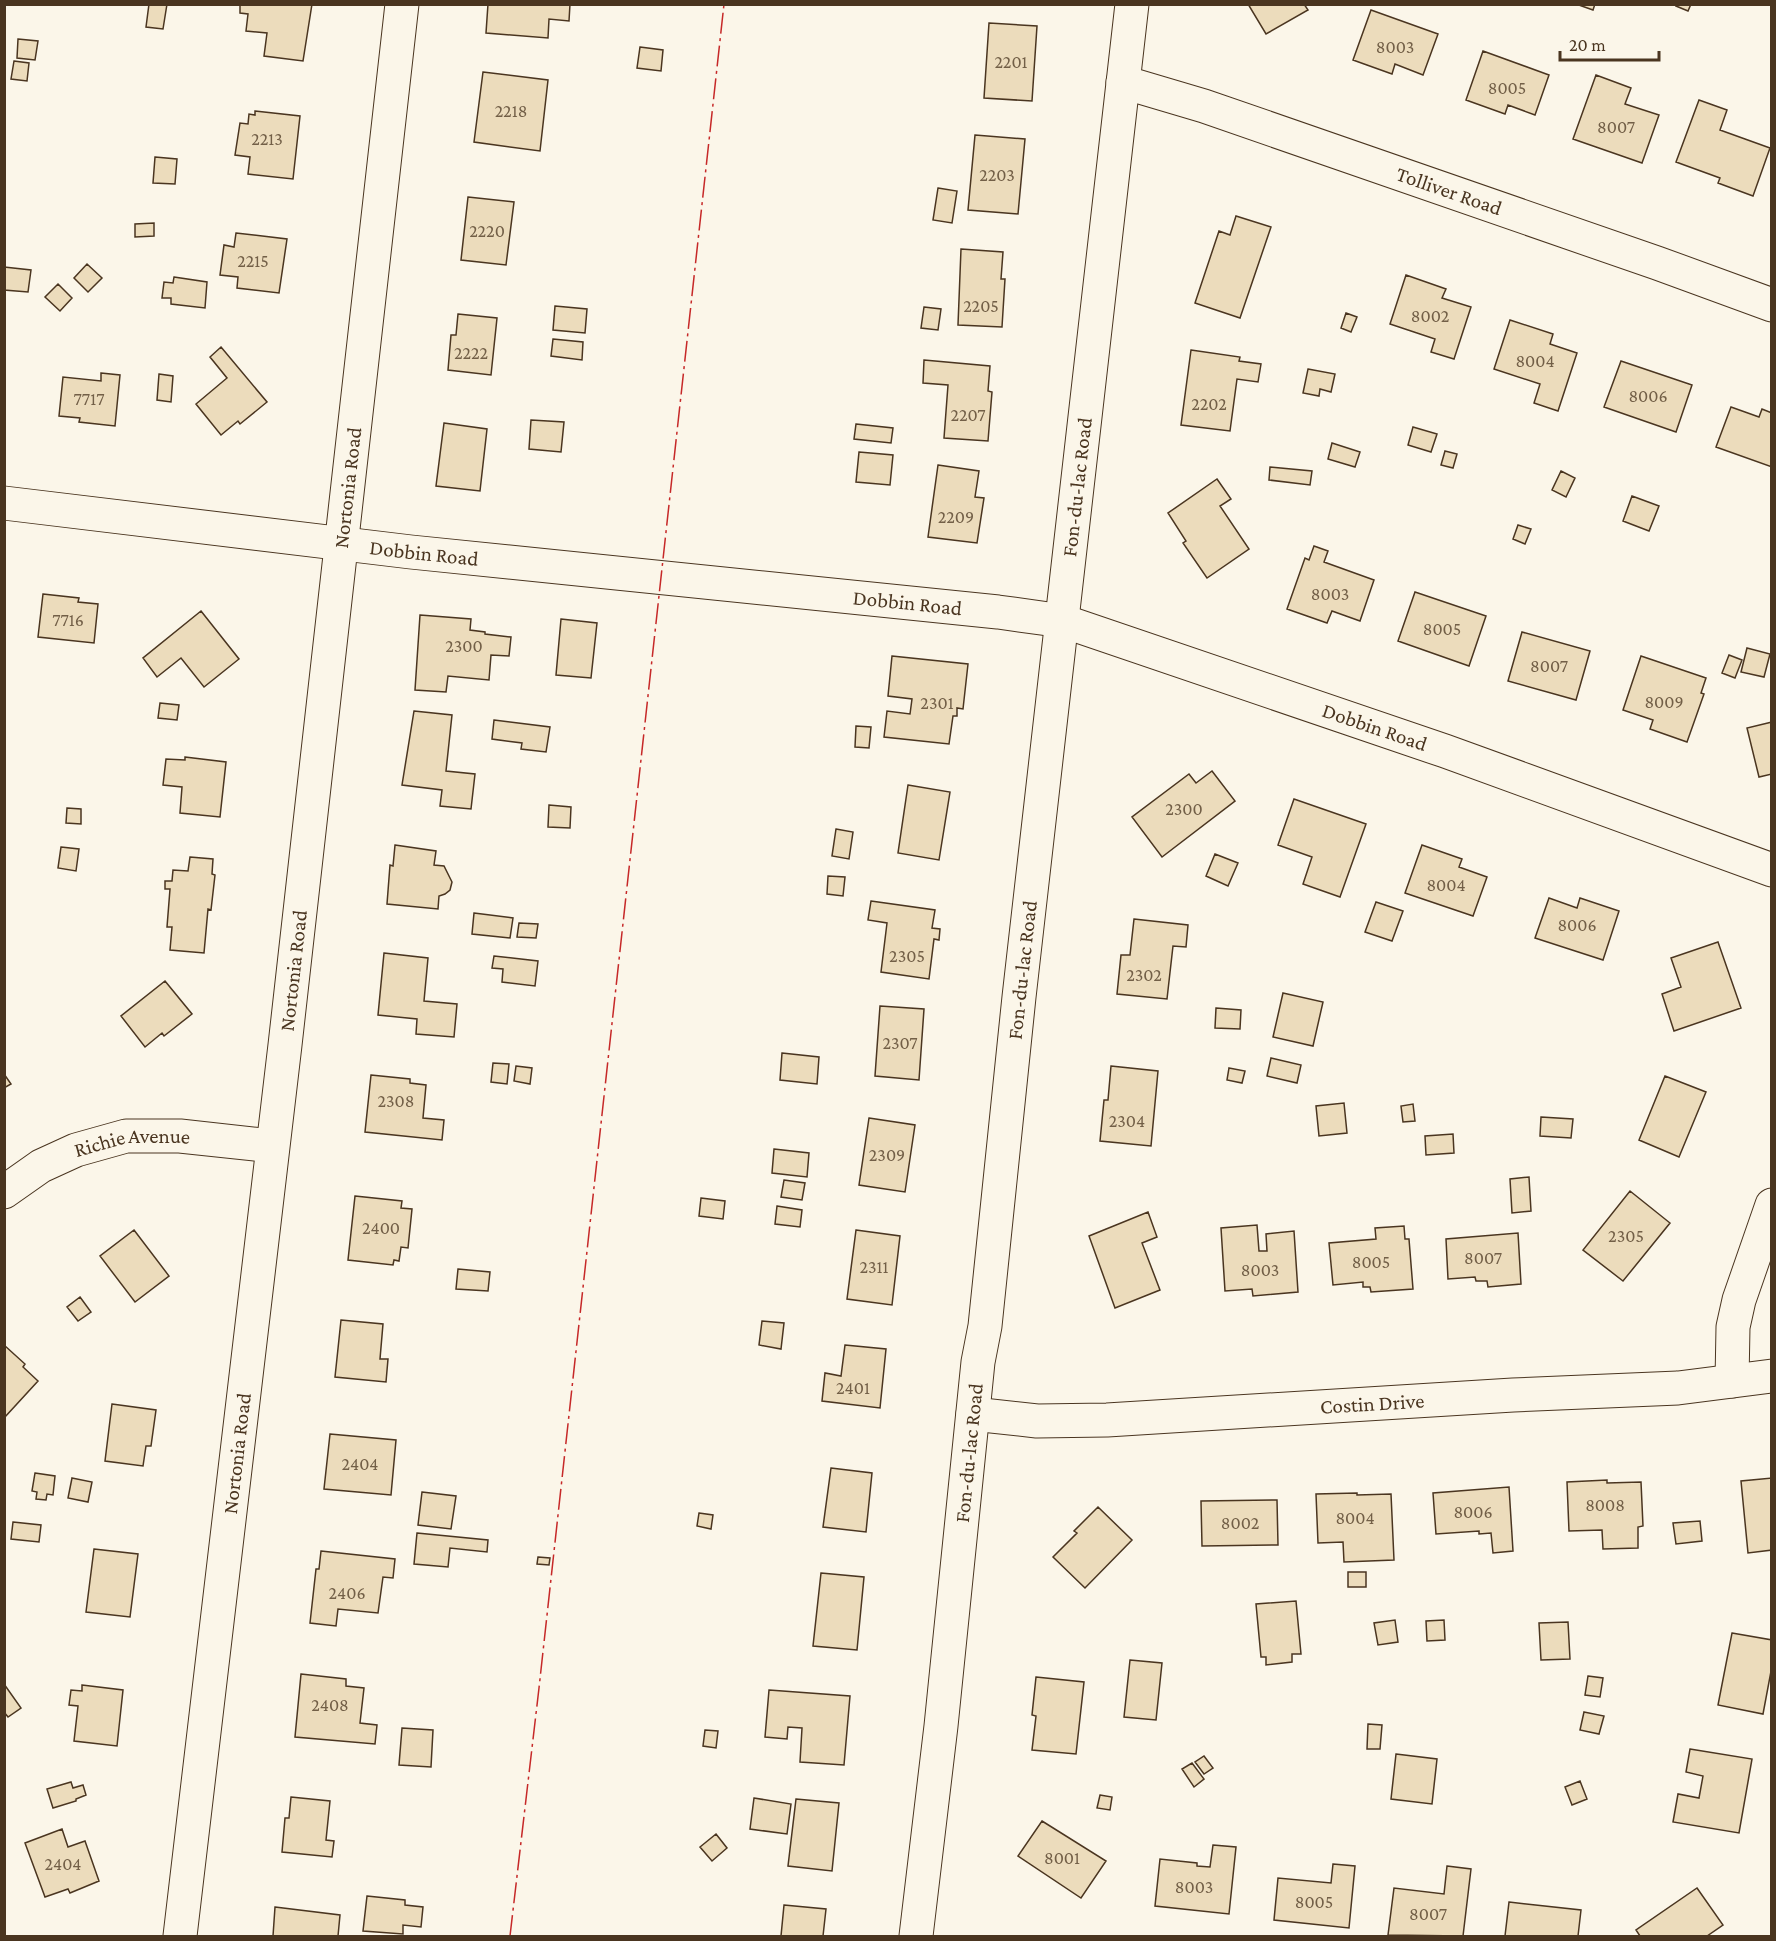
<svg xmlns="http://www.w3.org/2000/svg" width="1776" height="1941" viewBox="0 0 1776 1941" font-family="'Crimson Pro',serif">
<rect width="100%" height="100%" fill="#fbf6e9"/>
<!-- building -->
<path fill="#ecdcbc" stroke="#4a3520" stroke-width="1.5" d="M 149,4 L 167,4 L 163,29 L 146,27 Z
M 240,4 L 312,4 L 303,61 L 264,56 L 267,33 L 246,31 L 248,14 L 240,13 Z
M 488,4 L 570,4 L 569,21 L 549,19 L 548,38 L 486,33 Z
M 1248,4 L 1304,4 L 1308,10 L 1266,34 Z
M 1576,4 L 1595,4 L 1593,10 Z
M 1677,4 L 1691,4 L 1688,11 L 1676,6 Z
M 1371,10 L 1438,34 L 1423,75 L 1395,64 L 1392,74 L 1353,60 Z
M 989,23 L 1037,26 L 1032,101 L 984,98 Z
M 18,39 L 38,41 L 35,60 L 17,58 Z
M 640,47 L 663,50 L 661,71 L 637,68 Z
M 1483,51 L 1549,75 L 1535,115 L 1508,105 L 1505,114 L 1466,100 Z
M 14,61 L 29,63 L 27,81 L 11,79 Z
M 483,72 L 548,80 L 540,151 L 474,142 Z
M 1596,75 L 1631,88 L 1625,104 L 1659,115 L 1642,163 L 1573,139 Z
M 1699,100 L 1727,110 L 1720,130 L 1770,148 L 1753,196 L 1718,183 L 1720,178 L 1676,162 Z
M 255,111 L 300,116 L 293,179 L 248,174 L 250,157 L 235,155 L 240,123 L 248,124 L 249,114 L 255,115 Z
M 975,135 L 1025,139 L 1018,214 L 968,210 Z
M 155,157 L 177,159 L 175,184 L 153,183 Z
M 938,188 L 957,191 L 952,223 L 933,220 Z
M 468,197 L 514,202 L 506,265 L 461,260 Z
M 1236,216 L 1271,227 L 1240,318 L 1195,303 L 1219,231 L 1230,235 Z
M 154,223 L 154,236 L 135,237 L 135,224 Z
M 236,233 L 287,239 L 279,293 L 237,288 L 238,277 L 220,275 L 224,245 L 234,247 Z
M 961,249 L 1003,252 L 1001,279 L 1005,279 L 1002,327 L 958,325 Z
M 87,264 L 102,278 L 88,292 L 74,278 Z
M 4,267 L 31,270 L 28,292 L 4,290 Z
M 1406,275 L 1446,289 L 1442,298 L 1471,307 L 1454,359 L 1431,352 L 1435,339 L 1390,324 Z
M 174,277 L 207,282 L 205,308 L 171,304 L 171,298 L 162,298 L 164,282 L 173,283 Z
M 58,284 L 72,298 L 60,311 L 45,297 Z
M 555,306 L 587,309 L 585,333 L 553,330 Z
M 924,307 L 941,309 L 938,330 L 921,328 Z
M 1346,313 L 1357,317 L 1351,332 L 1341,328 Z
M 458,314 L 497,318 L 491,375 L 448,370 L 451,335 L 456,335 Z
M 1510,320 L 1553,334 L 1550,344 L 1577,353 L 1558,411 L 1534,403 L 1540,384 L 1494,369 Z
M 553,339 L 583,342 L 582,360 L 551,356 Z
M 221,347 L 267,402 L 240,424 L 238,421 L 221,435 L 196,404 L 227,378 L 210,357 Z
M 1191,350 L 1240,357 L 1239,361 L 1261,364 L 1258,382 L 1237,379 L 1230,431 L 1181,425 Z
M 924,360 L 990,366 L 988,391 L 992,392 L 988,441 L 944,438 L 948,385 L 923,383 Z
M 1621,361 L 1692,385 L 1676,432 L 1604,407 Z
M 1308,369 L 1335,374 L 1331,392 L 1320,389 L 1319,396 L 1303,393 Z
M 101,373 L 120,375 L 115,426 L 79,422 L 80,418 L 59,416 L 63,377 L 101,381 Z
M 159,374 L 173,376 L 171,402 L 157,400 Z
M 1731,407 L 1759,417 L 1762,409 L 1772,413 L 1772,467 L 1716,447 Z
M 531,420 L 564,422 L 561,452 L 529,449 Z
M 444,423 L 487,429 L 480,491 L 436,486 Z
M 856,424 L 893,428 L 891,443 L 854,439 Z
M 1413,427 L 1437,434 L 1431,452 L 1408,445 Z
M 1332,443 L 1360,452 L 1355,467 L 1328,459 Z
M 1445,451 L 1457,454 L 1453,468 L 1441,465 Z
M 859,452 L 893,455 L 890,485 L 856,482 Z
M 938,465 L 979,471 L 975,497 L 984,498 L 977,543 L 928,537 Z
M 1270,467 L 1312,471 L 1310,485 L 1269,480 Z
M 1561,471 L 1575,478 L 1566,497 L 1552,490 Z
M 1217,479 L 1231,499 L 1220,506 L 1249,549 L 1207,578 L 1183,543 L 1186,541 L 1168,513 Z
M 1632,496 L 1659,506 L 1649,531 L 1623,521 Z
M 1518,525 L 1531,529 L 1525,544 L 1513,539 Z
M 1314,546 L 1328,551 L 1324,562 L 1374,580 L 1360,621 L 1332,611 L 1327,623 L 1287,609 L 1305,558 L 1309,560 Z
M 1415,592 L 1486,616 L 1469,666 L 1398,641 Z
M 43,594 L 79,598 L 78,602 L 98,604 L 94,643 L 38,637 Z
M 201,611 L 239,659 L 204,687 L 181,658 L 157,677 L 143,658 Z
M 420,615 L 471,619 L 470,630 L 485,632 L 485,634 L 511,637 L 509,656 L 491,655 L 489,680 L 448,676 L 446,692 L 415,690 Z
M 561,619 L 597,623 L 591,678 L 556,675 Z
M 1522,632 L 1590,651 L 1576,700 L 1508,681 Z
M 1747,648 L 1770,654 L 1764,677 L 1741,672 Z
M 1729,655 L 1742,660 L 1735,678 L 1722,673 Z
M 892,656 L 968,664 L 963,709 L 957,708 L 957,716 L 953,716 L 949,744 L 884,737 L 887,711 L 910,714 L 912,699 L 888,696 Z
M 1641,656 L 1706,678 L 1701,693 L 1704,694 L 1687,742 L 1650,729 L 1653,720 L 1623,710 Z
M 160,703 L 179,705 L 177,720 L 158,718 Z
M 414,711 L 452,715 L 446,771 L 475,774 L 471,809 L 440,806 L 442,790 L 402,785 Z
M 494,720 L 550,727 L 546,752 L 521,749 L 522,743 L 492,739 Z
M 1772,722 L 1772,774 L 1759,777 L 1747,728 Z
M 856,726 L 871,727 L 869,748 L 855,747 Z
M 185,757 L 226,762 L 220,817 L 180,813 L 182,787 L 163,785 L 166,759 L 185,760 Z
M 1212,771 L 1235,801 L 1162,857 L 1132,817 L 1189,774 L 1196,783 Z
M 908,785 L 950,792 L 939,860 L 898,853 Z
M 1294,799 L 1366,824 L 1340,897 L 1303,884 L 1312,857 L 1278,845 Z
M 549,805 L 571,807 L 570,828 L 548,827 Z
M 67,808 L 81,809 L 81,824 L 66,823 Z
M 836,829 L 853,832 L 849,859 L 832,856 Z
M 395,845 L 436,851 L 434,865 L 444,866 L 452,882 L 450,890 L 445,894 L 439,896 L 438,909 L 387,904 L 390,865 L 393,866 Z
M 1422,845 L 1462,859 L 1459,867 L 1487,877 L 1473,916 L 1405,893 Z
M 61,847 L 79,849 L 76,871 L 58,868 Z
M 1215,854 L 1238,863 L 1228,886 L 1206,876 Z
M 190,857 L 213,859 L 212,874 L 215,875 L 211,910 L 208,909 L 204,953 L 170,950 L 172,927 L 167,927 L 170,889 L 165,889 L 165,881 L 172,881 L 173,870 L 188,871 Z
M 828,876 L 845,877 L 843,896 L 827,894 Z
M 1549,898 L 1577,908 L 1580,898 L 1619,911 L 1603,960 L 1535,938 Z
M 871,901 L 935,910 L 932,928 L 940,929 L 939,940 L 934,939 L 929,979 L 881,972 L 887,923 L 868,920 Z
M 1376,902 L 1403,911 L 1392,941 L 1365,932 Z
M 474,913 L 513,918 L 510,938 L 472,934 Z
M 1134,919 L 1188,925 L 1186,947 L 1173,946 L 1167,999 L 1117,994 L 1121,955 L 1130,955 Z
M 519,923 L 538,924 L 536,938 L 517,937 Z
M 1718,942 L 1741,1008 L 1674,1031 L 1662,994 L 1681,987 L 1671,958 Z
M 384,953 L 428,958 L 424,1001 L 457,1004 L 454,1037 L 416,1034 L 417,1019 L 378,1015 Z
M 494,956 L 538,961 L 535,986 L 502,982 L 503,969 L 492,968 Z
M 165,981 L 192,1014 L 164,1036 L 162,1033 L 145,1047 L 121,1016 Z
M 1283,993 L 1323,1002 L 1313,1046 L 1273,1037 Z
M 880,1006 L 924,1009 L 919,1080 L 875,1076 Z
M 1216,1008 L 1241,1010 L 1240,1029 L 1215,1028 Z
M 782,1053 L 819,1057 L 817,1084 L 780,1080 Z
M 1271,1058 L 1301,1065 L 1297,1083 L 1267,1076 Z
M 493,1063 L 509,1064 L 507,1084 L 491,1082 Z
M 516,1066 L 532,1068 L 530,1084 L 514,1081 Z
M 1111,1066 L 1158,1071 L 1151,1146 L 1100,1141 L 1104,1100 L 1108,1100 Z
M 1229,1068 L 1245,1071 L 1242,1083 L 1227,1080 Z
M 4,1074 L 11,1084 L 4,1088 Z
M 371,1075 L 410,1079 L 410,1083 L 426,1085 L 423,1118 L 444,1120 L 442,1140 L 365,1132 Z
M 1665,1076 L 1706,1092 L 1679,1157 L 1639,1140 Z
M 1344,1103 L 1347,1133 L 1319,1136 L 1316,1106 Z
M 1413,1104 L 1415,1121 L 1403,1122 L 1401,1106 Z
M 1541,1117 L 1573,1119 L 1571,1138 L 1540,1136 Z
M 869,1118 L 915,1125 L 905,1192 L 859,1185 Z
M 1453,1134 L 1454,1153 L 1426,1155 L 1425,1136 Z
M 774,1149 L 809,1153 L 807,1177 L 772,1173 Z
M 1529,1177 L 1531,1211 L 1512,1213 L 1510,1179 Z
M 784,1180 L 805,1183 L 802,1200 L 781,1197 Z
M 1630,1191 L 1670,1223 L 1623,1281 L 1583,1250 Z
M 355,1196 L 402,1201 L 401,1208 L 412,1209 L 408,1248 L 401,1247 L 399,1261 L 394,1260 L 393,1265 L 348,1260 Z
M 701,1198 L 725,1201 L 723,1219 L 699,1216 Z
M 777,1206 L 802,1210 L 800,1227 L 775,1224 Z
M 1148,1212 L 1157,1237 L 1142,1243 L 1160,1290 L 1115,1308 L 1089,1236 Z
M 1257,1225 L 1259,1251 L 1267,1251 L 1266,1234 L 1294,1231 L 1298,1292 L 1253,1296 L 1252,1289 L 1225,1291 L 1221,1228 Z
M 1404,1226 L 1405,1239 L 1409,1239 L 1413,1289 L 1371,1292 L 1370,1287 L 1363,1287 L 1363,1282 L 1333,1285 L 1329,1243 L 1376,1239 L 1375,1228 Z
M 134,1230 L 169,1276 L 135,1302 L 100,1256 Z
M 856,1230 L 900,1236 L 892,1305 L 847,1299 Z
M 1518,1233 L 1521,1284 L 1488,1287 L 1487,1281 L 1476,1281 L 1475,1277 L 1448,1279 L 1446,1239 Z
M 458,1269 L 490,1272 L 488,1291 L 456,1289 Z
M 80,1297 L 91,1312 L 78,1321 L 67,1307 Z
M 341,1320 L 383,1324 L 380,1359 L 388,1359 L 386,1382 L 335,1377 Z
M 762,1321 L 784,1323 L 781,1349 L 759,1345 Z
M 4,1345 L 25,1364 L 23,1367 L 38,1381 L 4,1418 Z
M 845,1345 L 886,1349 L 880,1408 L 822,1401 L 825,1373 L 841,1376 Z
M 112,1404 L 156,1410 L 151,1446 L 146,1446 L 143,1466 L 105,1461 Z
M 330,1434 L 396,1440 L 391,1495 L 324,1489 Z
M 831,1468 L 872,1473 L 866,1532 L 823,1527 Z
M 35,1473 L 55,1476 L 53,1495 L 47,1494 L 46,1500 L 36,1499 L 37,1492 L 32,1491 Z
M 72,1478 L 92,1482 L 88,1502 L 68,1498 Z
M 1772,1478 L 1772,1550 L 1748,1553 L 1741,1481 Z
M 1607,1480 L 1607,1483 L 1641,1482 L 1643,1526 L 1638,1527 L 1638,1548 L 1603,1549 L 1602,1530 L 1569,1531 L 1567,1482 Z
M 1509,1487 L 1513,1551 L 1493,1553 L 1491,1533 L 1479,1534 L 1479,1531 L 1436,1534 L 1433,1493 Z
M 422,1492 L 456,1496 L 451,1529 L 418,1525 Z
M 1357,1493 L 1357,1495 L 1391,1494 L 1394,1560 L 1344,1562 L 1343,1542 L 1318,1543 L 1316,1494 Z
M 1277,1500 L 1278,1545 L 1202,1546 L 1201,1501 Z
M 1098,1507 L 1132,1540 L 1085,1588 L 1053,1557 L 1077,1533 L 1074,1531 Z
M 699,1513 L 713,1515 L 711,1529 L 697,1526 Z
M 1700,1521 L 1702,1541 L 1676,1544 L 1673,1523 Z
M 13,1522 L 41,1525 L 39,1542 L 11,1539 Z
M 417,1533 L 488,1540 L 487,1552 L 450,1548 L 448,1567 L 414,1564 Z
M 94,1549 L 138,1554 L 130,1617 L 86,1612 Z
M 321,1551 L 395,1559 L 393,1578 L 383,1577 L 378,1613 L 338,1609 L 336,1626 L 310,1623 L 316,1569 L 319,1569 Z
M 538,1557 L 550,1558 L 549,1565 L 537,1564 Z
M 1348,1572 L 1366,1572 L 1366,1587 L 1348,1587 Z
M 821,1573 L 864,1577 L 857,1650 L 813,1646 Z
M 1296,1601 L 1301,1654 L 1292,1654 L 1292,1662 L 1266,1665 L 1266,1657 L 1261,1657 L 1256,1604 Z
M 1395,1620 L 1398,1642 L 1378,1645 L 1374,1623 Z
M 1444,1620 L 1445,1640 L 1427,1641 L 1426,1621 Z
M 1568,1622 L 1570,1659 L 1541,1660 L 1539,1623 Z
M 1732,1633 L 1772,1640 L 1772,1666 L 1763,1714 L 1718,1705 Z
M 1130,1660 L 1162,1663 L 1156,1720 L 1124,1717 Z
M 301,1674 L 346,1679 L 346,1686 L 364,1688 L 360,1723 L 377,1725 L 375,1744 L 295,1737 Z
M 1588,1676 L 1603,1678 L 1600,1697 L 1585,1695 Z
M 1036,1677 L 1084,1682 L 1076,1754 L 1032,1750 L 1036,1716 L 1032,1715 Z
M 4,1684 L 21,1708 L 8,1717 L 4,1712 Z
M 82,1685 L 123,1690 L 117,1746 L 74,1741 L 78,1706 L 69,1705 L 71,1690 L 82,1691 Z
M 769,1690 L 850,1696 L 844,1765 L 800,1762 L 802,1728 L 788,1727 L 787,1739 L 765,1737 Z
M 1584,1712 L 1604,1716 L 1599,1734 L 1580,1730 Z
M 1368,1724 L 1382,1725 L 1380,1749 L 1367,1749 Z
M 402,1728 L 433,1730 L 431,1767 L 399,1765 Z
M 705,1730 L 718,1731 L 716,1748 L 703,1746 Z
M 1690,1749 L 1752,1759 L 1739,1833 L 1673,1822 L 1678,1794 L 1699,1798 L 1703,1776 L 1686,1772 Z
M 1396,1754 L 1437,1759 L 1432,1804 L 1391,1799 Z
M 1204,1756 L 1213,1768 L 1204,1774 L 1195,1762 Z
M 1192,1763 L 1204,1779 L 1194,1787 L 1182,1769 Z
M 1580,1781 L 1587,1799 L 1572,1805 L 1565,1787 Z
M 71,1782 L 73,1788 L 83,1785 L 86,1795 L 76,1799 L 76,1801 L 53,1808 L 47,1789 Z
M 1100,1795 L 1112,1797 L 1110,1810 L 1097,1808 Z
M 291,1797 L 330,1801 L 326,1840 L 334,1841 L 332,1857 L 282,1852 L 285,1818 L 289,1818 Z
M 754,1798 L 791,1804 L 787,1834 L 750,1829 Z
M 796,1799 L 839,1803 L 832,1871 L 788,1866 Z
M 1042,1821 L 1106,1861 L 1081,1898 L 1018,1856 Z
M 62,1829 L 68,1847 L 85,1841 L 99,1881 L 70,1893 L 68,1889 L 45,1897 L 25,1843 Z
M 716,1834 L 727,1848 L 712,1861 L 700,1847 Z
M 1213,1845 L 1236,1847 L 1229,1914 L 1155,1906 L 1160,1859 L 1197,1863 L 1197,1866 L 1210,1867 Z
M 1333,1864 L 1355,1866 L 1349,1928 L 1274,1920 L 1278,1878 L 1331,1883 Z
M 1447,1866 L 1471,1869 L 1463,1936 L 1388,1935 L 1394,1888 L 1444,1894 Z
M 1697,1888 L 1723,1925 L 1707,1936 L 1640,1936 L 1636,1930 Z
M 367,1896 L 405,1900 L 405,1905 L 423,1907 L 421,1927 L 403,1925 L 403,1934 L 363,1931 Z
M 1509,1902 L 1581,1910 L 1578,1936 L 1505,1936 Z
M 784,1905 L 826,1909 L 823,1936 L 781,1936 Z
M 275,1907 L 340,1915 L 338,1936 L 273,1936 Z"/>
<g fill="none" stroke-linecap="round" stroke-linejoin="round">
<!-- minor casing -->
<g stroke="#4a3520" stroke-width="35">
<g id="minor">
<path id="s1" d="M 1123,82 L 1204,106 L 1657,263 L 1772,305"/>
<path id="s2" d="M 4,503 L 411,552 L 998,612 L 1063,621 L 1445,751 L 1772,870"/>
<path id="s3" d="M 4,1192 L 41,1166 L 76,1150 L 126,1136 L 180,1136 L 272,1146"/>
<path d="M 1732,1381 L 1733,1327 L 1739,1300 L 1772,1205"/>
<path id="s4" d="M 973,1414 L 1037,1421 L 1107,1420 L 1513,1395 L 1678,1388 L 1772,1376"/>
<path id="s5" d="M 180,1936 L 285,1045 L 402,4"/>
<path id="s6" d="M 916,1936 L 941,1726 L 978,1362 L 985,1326 L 1019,997 L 1132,4"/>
</g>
</g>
<!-- minor -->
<use href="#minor" stroke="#fbf6e9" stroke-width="33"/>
<!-- power -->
<path stroke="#c62828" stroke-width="1.5" stroke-dasharray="21 4.5 3 4.5" stroke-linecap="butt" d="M 510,1936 L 539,1688 L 724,4"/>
</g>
<g text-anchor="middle" stroke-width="4.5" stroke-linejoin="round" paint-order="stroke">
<!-- number labels -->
<g font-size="18" fill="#725f47">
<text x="1395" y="53">8003</text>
<text x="1011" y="68">2201</text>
<text x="1507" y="94">8005</text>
<text x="511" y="117">2218</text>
<text x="1616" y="133">8007</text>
<text x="267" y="145">2213</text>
<text x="997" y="181">2203</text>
<text x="487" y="237">2220</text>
<text x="253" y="267">2215</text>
<text x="981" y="312">2205</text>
<text x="1430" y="322">8002</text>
<text x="471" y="359">2222</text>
<text x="1535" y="367">8004</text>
<text x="1648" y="402">8006</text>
<text x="89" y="405">7717</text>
<text x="1209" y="410">2202</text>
<text x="968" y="421">2207</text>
<text x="956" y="523">2209</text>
<text x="1330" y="600">8003</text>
<text x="68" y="626">7716</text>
<text x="1442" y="635">8005</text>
<text x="464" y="652">2300</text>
<text x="1549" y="672">8007</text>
<text x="1664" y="708">8009</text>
<text x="937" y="709">2301</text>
<text x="1184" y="815">2300</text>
<text x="1446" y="891">8004</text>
<text x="1577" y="931">8006</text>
<text x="907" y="962">2305</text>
<text x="1144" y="981">2302</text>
<text x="900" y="1049">2307</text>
<text x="396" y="1107">2308</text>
<text x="1127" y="1127">2304</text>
<text x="887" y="1161">2309</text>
<text x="381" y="1234">2400</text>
<text x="1626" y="1242">2305</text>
<text x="1483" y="1264">8007</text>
<text x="1371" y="1268">8005</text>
<text x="874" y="1273">2311</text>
<text x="1260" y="1276">8003</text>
<text x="853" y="1394">2401</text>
<text x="360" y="1470">2404</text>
<text x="1605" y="1511">8008</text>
<text x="1473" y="1518">8006</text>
<text x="1355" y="1524">8004</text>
<text x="1240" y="1529">8002</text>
<text x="347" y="1599">2406</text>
<text x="330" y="1711">2408</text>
<text x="1062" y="1864">8001</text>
<text x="63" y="1870">2404</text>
<text x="1194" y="1893">8003</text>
<text x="1314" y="1908">8005</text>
<text x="1428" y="1920">8007</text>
</g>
<!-- street labels -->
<g font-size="21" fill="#4a3520" stroke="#fbf6e9">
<text dy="7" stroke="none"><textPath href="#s1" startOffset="344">Tolliver Road</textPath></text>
<text dy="7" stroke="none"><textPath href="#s5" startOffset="1458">Nortonia Road</textPath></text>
<text dy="7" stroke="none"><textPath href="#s6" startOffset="1458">Fon-du-lac Road</textPath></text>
<text dy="7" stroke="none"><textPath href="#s2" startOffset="423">Dobbin Road</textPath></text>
<text dy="7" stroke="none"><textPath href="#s2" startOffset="909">Dobbin Road</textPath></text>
<text dy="7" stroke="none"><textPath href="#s2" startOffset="1395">Dobbin Road</textPath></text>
<text dy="7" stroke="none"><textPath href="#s6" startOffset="972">Fon-du-lac Road</textPath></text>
<text dy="7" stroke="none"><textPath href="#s5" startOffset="972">Nortonia Road</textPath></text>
<text dy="7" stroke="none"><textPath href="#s3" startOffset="141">Richie Avenue</textPath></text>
<text dy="7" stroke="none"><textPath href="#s4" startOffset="400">Costin Drive</textPath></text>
<text dy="7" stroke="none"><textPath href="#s5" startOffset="486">Nortonia Road</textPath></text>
<text dy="7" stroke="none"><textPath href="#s6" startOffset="486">Fon-du-lac Road</textPath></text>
</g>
</g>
<!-- border -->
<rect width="1776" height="1941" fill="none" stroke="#4a3520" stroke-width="12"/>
<!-- scale -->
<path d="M1560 51v9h99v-9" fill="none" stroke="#4a3520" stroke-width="3"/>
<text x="1569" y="51" font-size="18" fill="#4a3520" stroke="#fbf6e9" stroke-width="4.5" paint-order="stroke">20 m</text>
</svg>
